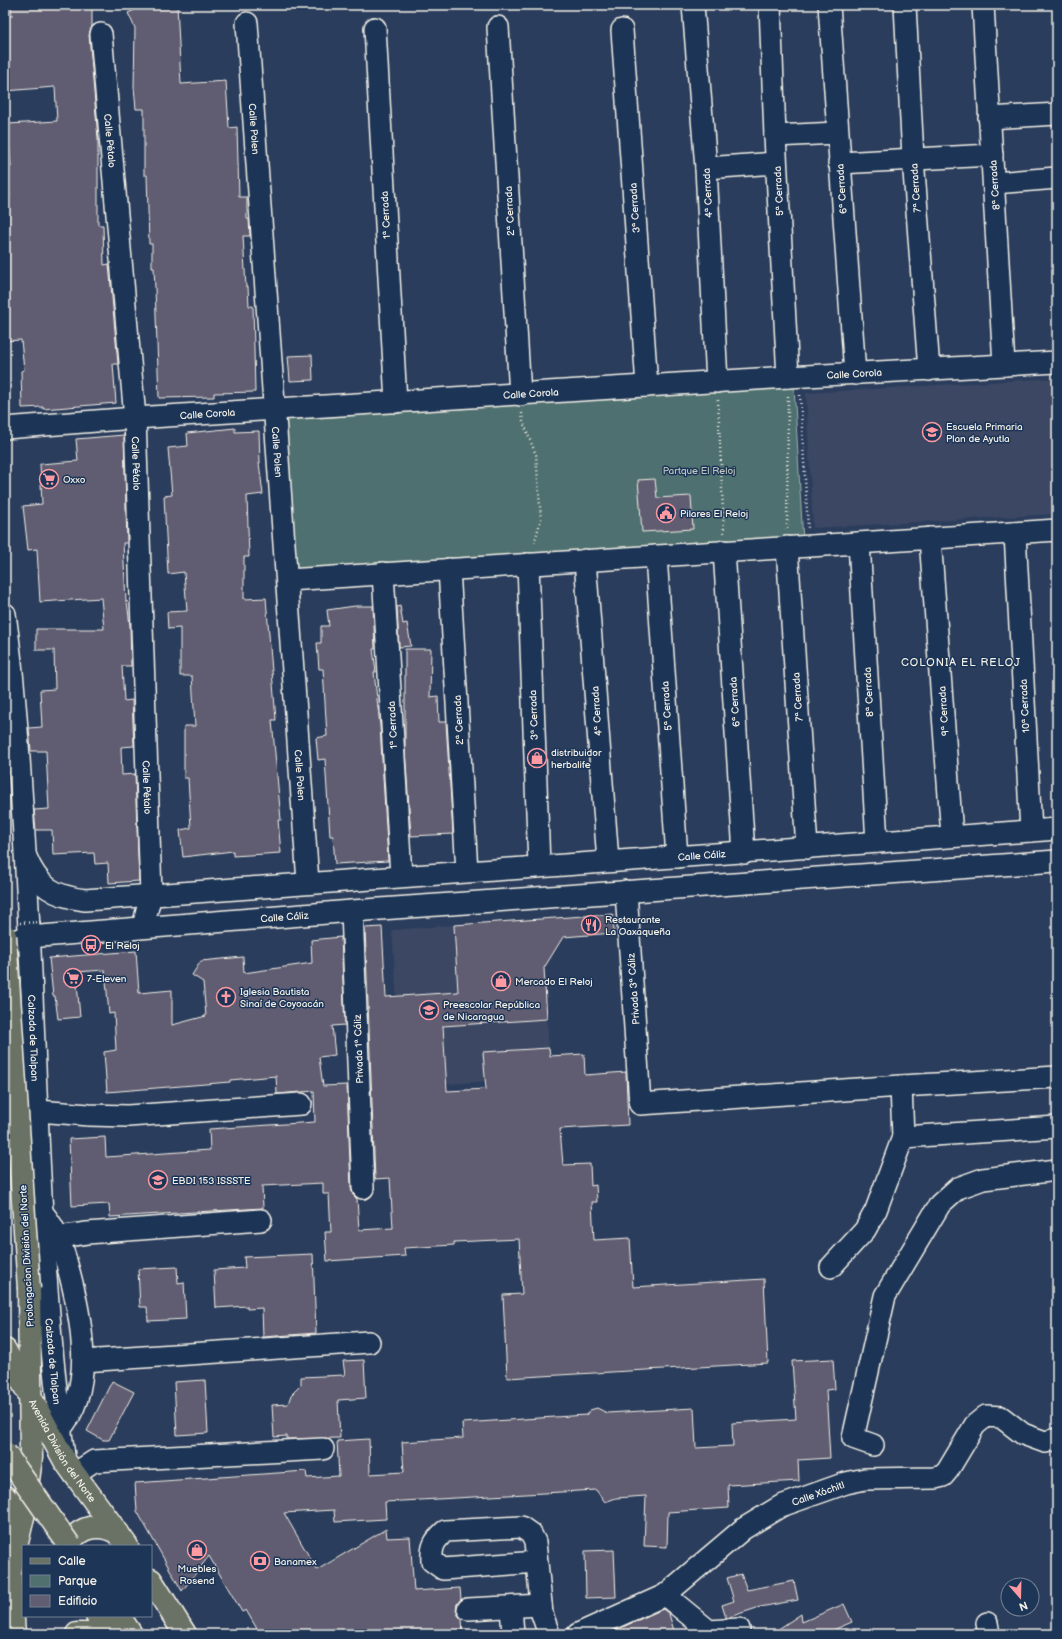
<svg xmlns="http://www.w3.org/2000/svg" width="1062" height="1639" viewBox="0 0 1062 1639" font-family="'Balsamiq Sans',sans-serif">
<rect width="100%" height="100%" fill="#2b3d5c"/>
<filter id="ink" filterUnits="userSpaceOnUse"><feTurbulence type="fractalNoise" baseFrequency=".025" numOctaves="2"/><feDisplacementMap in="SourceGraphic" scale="8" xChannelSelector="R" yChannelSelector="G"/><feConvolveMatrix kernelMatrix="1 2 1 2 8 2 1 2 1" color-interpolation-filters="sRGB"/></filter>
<g filter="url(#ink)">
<!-- built -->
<path fill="#3b4763" d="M 1057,378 L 1057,514 L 813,528 L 806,393 Z
M 454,925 L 460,1025 L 547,1019 L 551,1077 L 403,1087 L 392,930 Z"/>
<!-- green -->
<path fill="#50706f" stroke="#a2b0ac" d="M 794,387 L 803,541 L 292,572 L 283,420 Z"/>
<!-- building -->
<path fill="#615d72" stroke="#f4f1e8" d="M 11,5 L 92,5 L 92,26 L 89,35 L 98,138 L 98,225 L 103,225 L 104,265 L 109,264 L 118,364 L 113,364 L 116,403 L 43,409 L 43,407 L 22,408 L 21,371 L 24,370 L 21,340 L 5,341 L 5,217 L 7,217 L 6,198 L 10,198 L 8,167 L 11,167 L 8,124 L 57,121 L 55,87 L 5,91 L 5,16 L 12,16 Z
M 145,5 L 177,5 L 181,84 L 226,81 L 229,128 L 237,127 L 239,197 L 247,197 L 247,219 L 249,219 L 250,236 L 243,236 L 246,287 L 248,287 L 249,306 L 253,306 L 255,392 L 214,393 L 214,397 L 159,398 L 155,288 L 154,268 L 152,268 L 152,244 L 149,244 L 147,175 L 144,175 L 144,109 L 136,109 L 134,87 L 135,28 L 128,13 Z
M 312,355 L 313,380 L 290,381 L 288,356 Z
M 235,428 L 235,432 L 259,431 L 260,463 L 259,463 L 263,494 L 247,496 L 249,557 L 244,557 L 244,599 L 266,598 L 276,720 L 272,720 L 281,820 L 278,820 L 281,853 L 233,856 L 233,851 L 183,857 L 180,830 L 191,828 L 188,778 L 184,778 L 184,726 L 195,726 L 192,676 L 180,676 L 180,628 L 168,629 L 167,612 L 187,611 L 184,572 L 168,574 L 164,496 L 172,495 L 168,448 L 188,446 L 187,433 Z
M 124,435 L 127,543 L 123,543 L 126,602 L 127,601 L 130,626 L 131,666 L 122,666 L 124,701 L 132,700 L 134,746 L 121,747 L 122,775 L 135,774 L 139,881 L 109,883 L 108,863 L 95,864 L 94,853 L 53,855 L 52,830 L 36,830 L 34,810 L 49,809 L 46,751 L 31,751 L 29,728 L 42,727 L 40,690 L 55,689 L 54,650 L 36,650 L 36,629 L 104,629 L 101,598 L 40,602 L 37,549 L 28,550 L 23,506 L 42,504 L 40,464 L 78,461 L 76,439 Z
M 655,479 L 657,498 L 691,496 L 693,529 L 642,532 L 638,480 Z
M 355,606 L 373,606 L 375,649 L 373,649 L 376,672 L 374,672 L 380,726 L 388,861 L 335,864 L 333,836 L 330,836 L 325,759 L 318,760 L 316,738 L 327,736 L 323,669 L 319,669 L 317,643 L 321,643 L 321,626 L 329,626 L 327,610 Z
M 400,606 L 403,624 L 407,623 L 411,646 L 399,647 L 397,607 Z
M 405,649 L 431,649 L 430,697 L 438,696 L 439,722 L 446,722 L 453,834 L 411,836 L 405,749 Z
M 613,914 L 614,933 L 563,937 L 544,968 L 547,1019 L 443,1026 L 447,1091 L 486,1089 L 483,1052 L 549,1048 L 550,1056 L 584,1054 L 585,1075 L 626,1072 L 628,1125 L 560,1129 L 563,1165 L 590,1164 L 591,1186 L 596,1185 L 597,1202 L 592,1202 L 594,1240 L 630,1238 L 633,1287 L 764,1279 L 768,1363 L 507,1378 L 503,1295 L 522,1294 L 519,1239 L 454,1242 L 454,1245 L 404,1248 L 405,1256 L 327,1261 L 325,1232 L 331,1232 L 329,1194 L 323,1194 L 323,1183 L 262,1186 L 263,1208 L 110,1217 L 109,1204 L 72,1206 L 69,1139 L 105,1137 L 106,1157 L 210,1150 L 209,1129 L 315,1122 L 314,1091 L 277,1094 L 276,1076 L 230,1080 L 230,1082 L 107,1092 L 104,1052 L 116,1050 L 114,1013 L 109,1014 L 105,970 L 76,972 L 80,1017 L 58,1019 L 55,996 L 53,996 L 49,958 L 136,951 L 139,993 L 172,990 L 172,1025 L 206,1016 L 203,982 L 192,975 L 201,961 L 243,957 L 244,973 L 312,963 L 311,940 L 341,937 L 345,1025 L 332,1026 L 335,1055 L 319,1057 L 323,1086 L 347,1085 L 351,1188 L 353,1195 L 357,1199 L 359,1230 L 393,1228 L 390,1178 L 375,1179 L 365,928 L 382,927 L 386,997 L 458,992 L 454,925 Z
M 313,1254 L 316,1333 L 263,1337 L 262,1308 L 247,1309 L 247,1306 L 216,1308 L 214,1270 L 245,1268 L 244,1257 Z
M 177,1267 L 178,1283 L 184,1282 L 186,1319 L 148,1321 L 147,1307 L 140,1307 L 138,1269 Z
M 833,1359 L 835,1389 L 826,1390 L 830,1458 L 798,1460 L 799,1481 L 728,1485 L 729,1508 L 668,1512 L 667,1547 L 644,1546 L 646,1496 L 616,1498 L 605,1502 L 596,1490 L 385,1502 L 386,1519 L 335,1522 L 334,1510 L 284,1513 L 317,1570 L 386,1529 L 387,1538 L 410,1537 L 414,1591 L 460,1588 L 461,1599 L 457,1604 L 456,1610 L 458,1615 L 462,1619 L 463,1634 L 260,1634 L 246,1610 L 242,1612 L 209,1556 L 182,1591 L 137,1511 L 135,1483 L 306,1471 L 307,1478 L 339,1476 L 337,1441 L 369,1439 L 370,1474 L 404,1472 L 402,1442 L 463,1438 L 462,1423 L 586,1415 L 590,1410 L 597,1408 L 607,1413 L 694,1408 L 696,1448 L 733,1446 L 732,1423 L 796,1419 L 792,1361 Z
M 364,1360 L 366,1398 L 338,1400 L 340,1438 L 287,1439 L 287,1436 L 274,1437 L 272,1405 L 288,1404 L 291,1395 L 301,1385 L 301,1377 L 345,1375 L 343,1361 Z
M 205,1380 L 208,1433 L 177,1435 L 174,1382 Z
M 112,1381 L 134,1392 L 109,1440 L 103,1440 L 87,1431 Z
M 614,1550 L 616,1597 L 586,1598 L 585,1551 Z
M 741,1574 L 747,1590 L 794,1581 L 798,1600 L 760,1607 L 726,1618 L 722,1605 L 734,1601 L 727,1578 Z
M 844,1604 L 852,1622 L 824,1634 L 771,1634 L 801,1614 L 802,1622 Z
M 663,1609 L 669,1614 L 675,1634 L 607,1634 Z"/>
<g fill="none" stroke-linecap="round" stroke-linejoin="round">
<!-- minor casing -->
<g stroke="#f4f1e8" stroke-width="24">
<g id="minor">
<path d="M 693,5 L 706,168 L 717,382"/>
<path d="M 770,5 L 775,136 L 788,377"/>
<path d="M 829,5 L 855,374"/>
<path d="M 905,5 L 913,158 L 929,370"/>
<path d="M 983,5 L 1004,365"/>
<path id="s1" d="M 247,23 L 308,882"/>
<path d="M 498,27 L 520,395"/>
<path d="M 375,28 L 396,402"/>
<path d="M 622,30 L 647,386"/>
<path id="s2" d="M 101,34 L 135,418 L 151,894 L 143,927"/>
<path d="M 989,118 L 1057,114"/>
<path d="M 775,136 L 837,133"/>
<path d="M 839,163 L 992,155"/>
<path d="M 706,168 L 776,163"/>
<path d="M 994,183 L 1057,178"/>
<path id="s3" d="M 5,428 L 135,418 L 788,377 L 1057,362"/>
<path d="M 1015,533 L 1031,831"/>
<path d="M 930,538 L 952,836"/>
<path d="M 859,543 L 877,842"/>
<path d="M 787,547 L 807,848"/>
<path d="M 724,551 L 744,853"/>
<path d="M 656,556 L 677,857"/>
<path d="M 585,560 L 608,861"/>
<path d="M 528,564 L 539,866"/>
<path d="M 449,569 L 467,871"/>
<path d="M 383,573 L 401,876"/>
<path d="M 288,580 L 1057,530"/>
<path id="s4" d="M 5,614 C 14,677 18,741 22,804 C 37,1021 35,1241 64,1456"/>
<path id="s5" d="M 26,857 C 38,887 54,896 85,900 L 1057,829"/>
<path d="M 626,891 L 640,1104 L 901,1086 L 903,1137 L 1057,1127"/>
<path d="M 352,911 L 363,1188"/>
<path id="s6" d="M 5,943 L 29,937 L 352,911 L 1057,861"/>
<path d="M 901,1086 L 1057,1077"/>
<path d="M 38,1111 L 89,1115 L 128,1116 L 301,1104"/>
<path d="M 42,1212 C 59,1232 63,1250 70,1275 C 82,1321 95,1390 60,1429"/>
<path d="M 59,1237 L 87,1233 L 261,1220"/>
<path d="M 831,1267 L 865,1230 L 876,1210 L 903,1137"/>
<path d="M 83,1361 L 369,1342"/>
<path d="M 873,1445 L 853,1438 L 885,1296 L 940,1204 L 958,1188 L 983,1179 L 1057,1170"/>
<path d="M 74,1474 L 94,1461 L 323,1449"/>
<path d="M 537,1562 L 443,1569 L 432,1561 C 431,1547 434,1541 445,1531 L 521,1527 L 531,1534 L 535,1542 L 542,1614 L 549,1634"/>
<path d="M 665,1595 L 709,1631 L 739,1629"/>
<path d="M 511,1607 L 513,1634"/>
<path d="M 468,1609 L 541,1605"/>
<path d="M 987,1623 L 989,1634"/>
<path id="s7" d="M 578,1634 L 665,1595 L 743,1529 L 781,1506 L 846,1483 L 865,1479 L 935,1478 L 943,1476 L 948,1470 L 975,1425 L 986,1416 L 1001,1417 L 1023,1434 L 1045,1442 L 1057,1439"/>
</g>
</g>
<!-- major casing -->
<g stroke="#f4f1e8" stroke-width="25">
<g id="major">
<path id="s8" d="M 5,1350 L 65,1461 L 127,1546"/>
<path d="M 68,1546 C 78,1526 99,1522 118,1533"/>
<path d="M 11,1568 L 23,1517 L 31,1458 L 29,1289"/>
<path d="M 151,1580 L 185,1634"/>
<path d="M 97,1616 L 109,1634"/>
<path d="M 119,1616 L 131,1634"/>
</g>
</g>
<!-- highway casing -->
<g stroke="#f4f1e8" stroke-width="25">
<path id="highway" d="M 5,1497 L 14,1634
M 77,1634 L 92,1634"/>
</g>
<!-- path -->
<path stroke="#f4f1e8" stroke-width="2.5" stroke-dasharray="1 3" stroke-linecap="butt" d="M 800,395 L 808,528
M 718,400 L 724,533
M 522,413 L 523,422 L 536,455 L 541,519 L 534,544
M 787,529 L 788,396"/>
<!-- minor -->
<use href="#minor" stroke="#1d3557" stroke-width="21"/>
<!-- major -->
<use href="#major" stroke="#6a7266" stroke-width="22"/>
<!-- highway -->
<use href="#highway" stroke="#6a7266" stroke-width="22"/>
<!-- major-bridge casing -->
<g stroke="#f4f1e8" stroke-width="25" stroke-linecap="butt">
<path id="major-bridge" d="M 5,936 L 29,1289
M 5,1453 L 70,1546"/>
</g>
<!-- path-bridge -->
<path stroke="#f4f1e8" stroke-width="2.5" stroke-dasharray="1 3" stroke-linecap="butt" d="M 20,923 L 43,922"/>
<!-- major-bridge -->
<use href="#major-bridge" stroke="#6a7266" stroke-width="22"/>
</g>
</g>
<!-- icons -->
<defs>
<g id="school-ring" transform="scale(1)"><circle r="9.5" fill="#1d3557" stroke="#ff9aa2" stroke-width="1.5"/><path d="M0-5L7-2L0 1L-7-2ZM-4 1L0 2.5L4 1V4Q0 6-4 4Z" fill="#ff9aa2"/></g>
<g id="supermarket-ring" transform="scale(1)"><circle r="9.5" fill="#1d3557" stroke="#ff9aa2" stroke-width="1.5"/><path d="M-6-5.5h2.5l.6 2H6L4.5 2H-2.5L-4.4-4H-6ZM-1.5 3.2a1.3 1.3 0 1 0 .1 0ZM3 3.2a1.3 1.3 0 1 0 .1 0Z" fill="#ff9aa2"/></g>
<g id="civic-ring" transform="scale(1)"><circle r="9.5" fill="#1d3557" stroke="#ff9aa2" stroke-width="1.5"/><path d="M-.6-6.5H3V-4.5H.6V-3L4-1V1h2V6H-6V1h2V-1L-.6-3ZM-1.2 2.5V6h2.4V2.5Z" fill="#ff9aa2"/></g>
<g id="shop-ring" transform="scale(1)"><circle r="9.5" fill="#1d3557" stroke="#ff9aa2" stroke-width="1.5"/><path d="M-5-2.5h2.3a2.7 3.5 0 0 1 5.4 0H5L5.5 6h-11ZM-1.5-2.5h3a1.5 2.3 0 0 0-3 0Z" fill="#ff9aa2"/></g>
<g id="restaurant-ring" transform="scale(1)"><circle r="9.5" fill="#1d3557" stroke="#ff9aa2" stroke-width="1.5"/><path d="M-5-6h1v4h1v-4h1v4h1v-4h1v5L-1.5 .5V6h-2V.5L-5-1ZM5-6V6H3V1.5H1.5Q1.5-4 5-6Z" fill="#ff9aa2"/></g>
<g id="bus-ring" transform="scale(1)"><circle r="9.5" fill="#1d3557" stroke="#ff9aa2" stroke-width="1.5"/><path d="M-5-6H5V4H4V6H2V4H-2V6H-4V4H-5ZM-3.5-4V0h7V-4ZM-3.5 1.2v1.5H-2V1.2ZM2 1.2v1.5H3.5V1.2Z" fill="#ff9aa2"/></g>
<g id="church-ring" transform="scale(1)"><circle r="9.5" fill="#1d3557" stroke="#ff9aa2" stroke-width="1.5"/><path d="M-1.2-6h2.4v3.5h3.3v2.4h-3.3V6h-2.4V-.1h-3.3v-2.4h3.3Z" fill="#ff9aa2"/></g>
<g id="bank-ring" transform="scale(1)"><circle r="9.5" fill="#1d3557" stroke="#ff9aa2" stroke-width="1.5"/><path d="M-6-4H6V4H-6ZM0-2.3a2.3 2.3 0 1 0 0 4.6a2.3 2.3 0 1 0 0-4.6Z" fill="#ff9aa2"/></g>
</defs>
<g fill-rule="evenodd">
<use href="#school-ring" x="932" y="432"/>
<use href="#supermarket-ring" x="49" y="479"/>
<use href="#civic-ring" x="666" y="513"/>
<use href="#shop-ring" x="537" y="758"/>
<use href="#restaurant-ring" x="591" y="925"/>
<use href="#bus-ring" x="91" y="945"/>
<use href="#supermarket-ring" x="73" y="978"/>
<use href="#shop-ring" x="501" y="981"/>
<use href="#church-ring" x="226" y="997"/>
<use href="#school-ring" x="429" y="1010"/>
<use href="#school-ring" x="158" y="1180"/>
<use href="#shop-ring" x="197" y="1550"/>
<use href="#bank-ring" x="260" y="1561"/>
</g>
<g text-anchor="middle" stroke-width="3" stroke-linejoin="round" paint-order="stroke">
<!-- street labels -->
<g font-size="10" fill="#f4f1e8" stroke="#1d3557">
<text dy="4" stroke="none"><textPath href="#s1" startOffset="106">Calle Polen</textPath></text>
<text dy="4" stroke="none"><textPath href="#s2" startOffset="107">Calle Pétalo</textPath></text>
<text transform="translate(994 185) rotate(-94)" y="4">8ª Cerrada</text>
<text transform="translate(915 188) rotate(-94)" y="4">7ª Cerrada</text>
<text transform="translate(841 189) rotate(-94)" y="4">6ª Cerrada</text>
<text transform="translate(778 191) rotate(-93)" y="4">5ª Cerrada</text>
<text transform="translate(707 193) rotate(-93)" y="4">4ª Cerrada</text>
<text transform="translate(634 208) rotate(-94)" y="4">3ª Cerrada</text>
<text transform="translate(509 211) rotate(-93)" y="4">2ª Cerrada</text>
<text transform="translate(385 215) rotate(-93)" y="4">1ª Cerrada</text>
<text dy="4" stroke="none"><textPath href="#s3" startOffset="851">Calle Corola</textPath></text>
<text dy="4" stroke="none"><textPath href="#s3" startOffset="527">Calle Corola</textPath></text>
<text dy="4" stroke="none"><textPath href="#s3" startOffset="203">Calle Corola</textPath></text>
<text dy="4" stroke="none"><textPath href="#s1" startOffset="430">Calle Polen</textPath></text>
<text dy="4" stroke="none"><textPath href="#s2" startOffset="431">Calle Pétalo</textPath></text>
<text transform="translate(868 692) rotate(-93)" y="4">8ª Cerrada</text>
<text transform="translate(797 697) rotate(-94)" y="4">7ª Cerrada</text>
<text transform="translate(734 702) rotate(-94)" y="4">6ª Cerrada</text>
<text transform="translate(666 706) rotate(-94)" y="4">5ª Cerrada</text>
<text transform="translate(1024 706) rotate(-93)" y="4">10ª Cerrada</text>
<text transform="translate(596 711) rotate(-94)" y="4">4ª Cerrada</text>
<text transform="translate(943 711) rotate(-94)" y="4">9ª Cerrada</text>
<text transform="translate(533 715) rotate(-92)" y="4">3ª Cerrada</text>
<text transform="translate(458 720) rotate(-93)" y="4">2ª Cerrada</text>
<text transform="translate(392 725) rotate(-93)" y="4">1ª Cerrada</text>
<text dy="4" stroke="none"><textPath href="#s1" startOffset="754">Calle Polen</textPath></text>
<text dy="4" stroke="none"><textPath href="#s2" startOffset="755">Calle Pétalo</textPath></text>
<text dy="4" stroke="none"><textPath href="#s5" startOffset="696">Calle Cáliz</textPath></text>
<text dy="4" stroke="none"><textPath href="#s6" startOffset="281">Calle Cáliz</textPath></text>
<text transform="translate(633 989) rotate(-94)" y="4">Privada 3ª Cáliz</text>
<text dy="4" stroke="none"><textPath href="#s4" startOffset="425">Calzada de Tlalpan</textPath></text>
<text transform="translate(358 1049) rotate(-92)" y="4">Privada 1ª Cáliz</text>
<text transform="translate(26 1256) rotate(-93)" y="4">Prolongacion División del Norte</text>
<text dy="4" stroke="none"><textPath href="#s4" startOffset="749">Calzada de Tlalpan</textPath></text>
<text dy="4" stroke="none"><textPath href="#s8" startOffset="116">Avenida División del Norte</textPath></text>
<text dy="4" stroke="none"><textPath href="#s7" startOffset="281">Calle Xóchitl</textPath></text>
</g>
<!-- poi labels -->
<g font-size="10" fill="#f4f1e8" stroke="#1d3557" text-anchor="start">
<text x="946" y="430">Escuela Primaria<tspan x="946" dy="12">Plan de Ayutla</tspan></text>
<text x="63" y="483">Oxxo</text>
<text x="680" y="517">Pilares El Reloj</text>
<text x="551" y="756">distribuidor<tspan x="551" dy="12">herbalife</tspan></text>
<text x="605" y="923">Restaurante<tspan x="605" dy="12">La Oaxaqueña</tspan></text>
<text x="105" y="949">El Reloj</text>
<text x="87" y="982">7-Eleven</text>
<text x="515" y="985">Mercado El Reloj</text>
<text x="240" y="995">Iglesia Bautista<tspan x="240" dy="12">Sinaí de Coyoacán</tspan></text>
<text x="443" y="1008">Preescolar República<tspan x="443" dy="12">de Nicaragua</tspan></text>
<text x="172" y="1184">EBDI 153 ISSSTE</text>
<text x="274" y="1565">Banamex</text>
<text x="197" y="1572" text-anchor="middle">Muebles<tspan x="197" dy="12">Rosend</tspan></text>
</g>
<!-- park labels -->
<g font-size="10" fill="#bbc4be" stroke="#1d3557">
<text x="699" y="474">Partque El Reloj</text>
</g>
<!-- neighbourhood labels -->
<g font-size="11" letter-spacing="1" fill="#f4f1e8" stroke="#1d3557">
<text x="961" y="666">COLONIA EL RELOJ</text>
</g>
</g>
<!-- margin -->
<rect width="1062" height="1639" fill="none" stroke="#1d3557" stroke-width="20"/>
<rect x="10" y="10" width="1042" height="1619" fill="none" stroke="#f4f1e8" stroke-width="1.5" filter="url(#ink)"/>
<!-- legend -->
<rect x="22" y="1545" width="130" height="72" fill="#1d3557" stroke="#738091"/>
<rect x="30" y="1558" width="20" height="6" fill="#6a7266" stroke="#738091"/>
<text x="58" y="1565" font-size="12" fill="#f4f1e8">Calle</text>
<rect x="30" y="1575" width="20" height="12" fill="#50706f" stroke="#738091"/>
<text x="58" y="1585" font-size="12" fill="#f4f1e8">Parque</text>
<rect x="30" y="1595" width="20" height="12" fill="#615d72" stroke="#738091"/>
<text x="58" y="1605" font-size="12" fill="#f4f1e8">Edificio</text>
<!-- north arrow -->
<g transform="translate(1020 1597) rotate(160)"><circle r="19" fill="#1d3557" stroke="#738091"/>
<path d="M0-3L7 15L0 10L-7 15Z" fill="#ff9aa2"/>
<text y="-6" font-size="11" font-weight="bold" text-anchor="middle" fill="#f4f1e8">N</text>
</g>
</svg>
